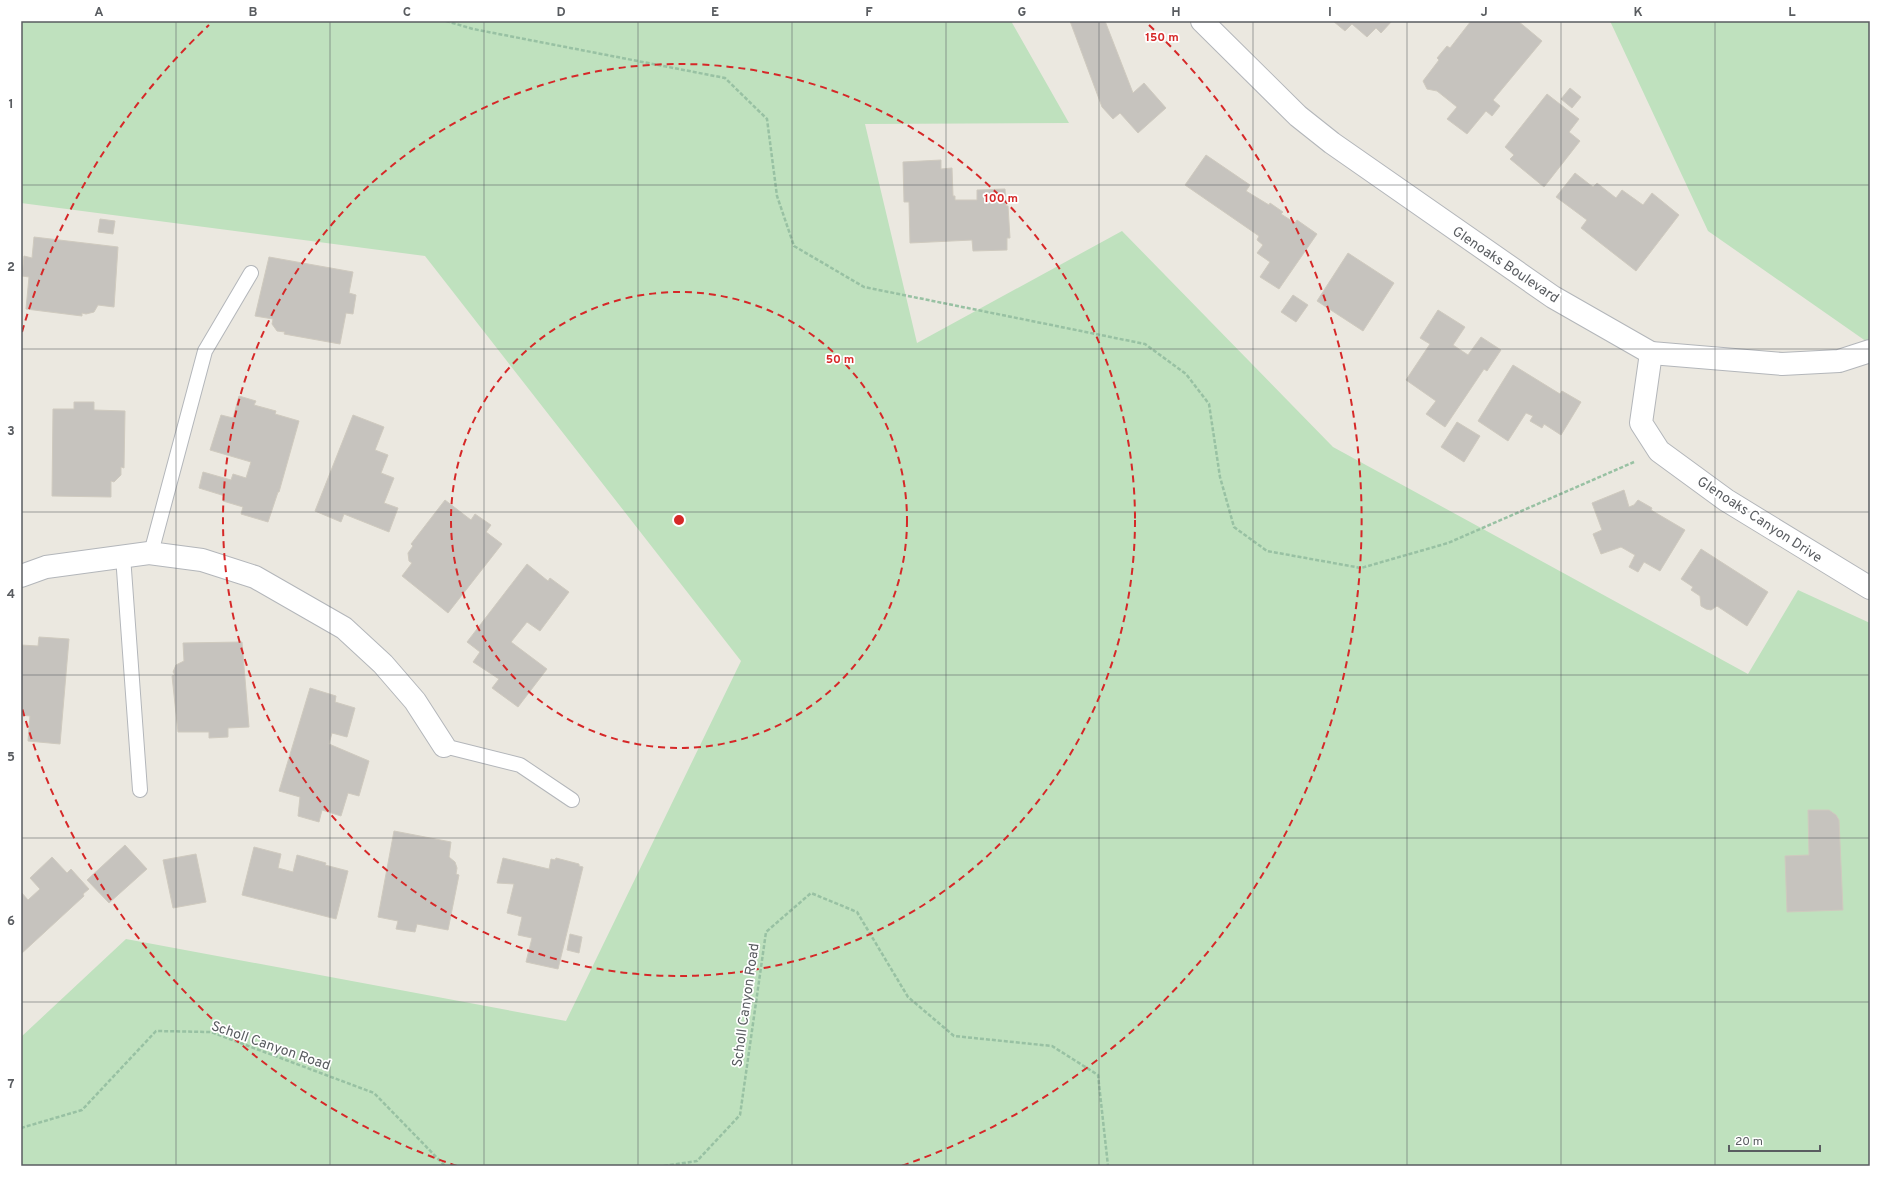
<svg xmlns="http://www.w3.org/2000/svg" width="1891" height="1187" viewBox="0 0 1891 1187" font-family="Overpass,sans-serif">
<rect width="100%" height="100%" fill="#ebe8e0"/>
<!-- green -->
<path fill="#bfe1be" d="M 21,21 L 1011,21 L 1069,123 L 865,124 L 917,343 L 1122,231 L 1333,447 L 1748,674 L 1798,590 L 1870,623 L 1870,1166 L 21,1166 L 21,1037 L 126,939 L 566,1021 L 741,661 L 425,256 L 21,203 Z
M 1610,21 L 1870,21 L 1870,344 L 1708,231 Z"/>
<!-- building -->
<path fill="#c6c3be" stroke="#cfcabf" d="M 1070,21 L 1105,21 L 1133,93 L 1144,83 L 1166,108 L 1138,133 L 1120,113 L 1113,119 L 1102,107 Z
M 1333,21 L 1392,21 L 1381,33 L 1376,28 L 1367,37 L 1352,24 L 1345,31 Z
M 1471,21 L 1518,21 L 1542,41 L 1493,100 L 1500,106 L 1492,116 L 1486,111 L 1467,134 L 1447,119 L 1457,107 L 1437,91 L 1427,89 L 1423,81 L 1439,60 L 1437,58 L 1447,46 L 1450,48 Z
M 1570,88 L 1581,97 L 1572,108 L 1561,99 Z
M 1547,94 L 1579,119 L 1569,132 L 1580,141 L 1544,187 L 1510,159 L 1514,155 L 1505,147 Z
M 1206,155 L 1250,185 L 1246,191 L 1269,205 L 1270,203 L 1283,212 L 1281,214 L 1295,223 L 1297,220 L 1317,234 L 1279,289 L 1260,277 L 1270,262 L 1257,253 L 1263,245 L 1257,240 L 1259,236 L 1185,185 Z
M 941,160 L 941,169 L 952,168 L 953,196 L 955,196 L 955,200 L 977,200 L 977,190 L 1005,189 L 1006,206 L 1008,206 L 1010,238 L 1007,238 L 1007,250 L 973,251 L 972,240 L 910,243 L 909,202 L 904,202 L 903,162 Z
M 1575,173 L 1593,187 L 1597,183 L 1616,198 L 1622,190 L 1643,205 L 1652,193 L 1679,215 L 1636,271 L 1581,228 L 1587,220 L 1556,197 Z
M 100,219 L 115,221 L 113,234 L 98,232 Z
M 34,237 L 118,247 L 114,307 L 98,305 L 94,312 L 86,314 L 82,313 L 82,316 L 26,309 L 29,277 L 22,276 L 24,256 L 32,258 Z
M 1348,253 L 1394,283 L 1363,331 L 1317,301 Z
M 269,257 L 353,272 L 349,293 L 356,295 L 353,314 L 346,313 L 340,344 L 284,334 L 285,332 L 277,331 L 272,324 L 273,319 L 255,316 Z
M 1293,295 L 1308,305 L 1296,322 L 1281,312 Z
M 1438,310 L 1465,327 L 1453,345 L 1468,355 L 1481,337 L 1501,350 L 1487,371 L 1484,369 L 1445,427 L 1426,414 L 1436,401 L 1406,380 L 1430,344 L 1420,338 Z
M 1513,365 L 1560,394 L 1562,391 L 1581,402 L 1561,435 L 1544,424 L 1542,428 L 1530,421 L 1533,416 L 1526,413 L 1508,441 L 1478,421 Z
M 239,396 L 256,401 L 254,405 L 276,411 L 275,414 L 299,421 L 279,492 L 278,492 L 268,522 L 241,514 L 243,507 L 223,501 L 225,496 L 199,488 L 203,472 L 231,480 L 233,474 L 246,478 L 251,462 L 210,450 L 221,415 L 233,418 Z
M 74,402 L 94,402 L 94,410 L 125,411 L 124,468 L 121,467 L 121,475 L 114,482 L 111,481 L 111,497 L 52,496 L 53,409 L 74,409 Z
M 353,415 L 384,427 L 375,450 L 388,455 L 381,473 L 394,478 L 384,503 L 398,508 L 389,532 L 344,514 L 341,522 L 315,511 Z
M 1457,422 L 1480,436 L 1464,462 L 1441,447 Z
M 1624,490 L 1629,507 L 1634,505 L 1638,500 L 1652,508 L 1651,510 L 1685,530 L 1660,571 L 1644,562 L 1638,572 L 1629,567 L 1635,555 L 1621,547 L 1601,554 L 1593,534 L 1602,530 L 1592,503 Z
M 445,500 L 471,520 L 475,514 L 491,525 L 486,532 L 502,544 L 448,613 L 402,576 L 412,563 L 409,561 L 408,553 L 413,546 L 411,544 Z
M 1701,549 L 1768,592 L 1747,626 L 1717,606 L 1711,610 L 1706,609 L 1701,606 L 1700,596 L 1691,590 L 1693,587 L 1681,579 Z
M 527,564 L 548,581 L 550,578 L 569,592 L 540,631 L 527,622 L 511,642 L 547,669 L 518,707 L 492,688 L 499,679 L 473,662 L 480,652 L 467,642 Z
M 39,637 L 69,639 L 60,744 L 28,741 L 30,716 L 21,715 L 21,645 L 38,646 Z
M 242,642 L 249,727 L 228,728 L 228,737 L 209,738 L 209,732 L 178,732 L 172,676 L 175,675 L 173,672 L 176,665 L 184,661 L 183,643 Z
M 310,688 L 336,696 L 335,702 L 355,708 L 347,737 L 332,733 L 329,744 L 369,761 L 359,796 L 348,793 L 341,816 L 322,810 L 319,822 L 298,816 L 300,797 L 279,791 Z
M 1808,810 L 1829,810 L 1836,815 L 1839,820 L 1843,910 L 1787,912 L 1785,856 L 1809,855 Z
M 394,831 L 451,842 L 449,857 L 455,862 L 457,868 L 456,874 L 459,875 L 448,930 L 417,924 L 415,932 L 396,929 L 398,921 L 378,917 Z
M 125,845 L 147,869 L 109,903 L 87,880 Z
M 254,847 L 281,854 L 278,868 L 293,872 L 297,855 L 326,863 L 325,865 L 348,871 L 336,919 L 242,895 Z
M 196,854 L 206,902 L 173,908 L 163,860 Z
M 52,857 L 67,873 L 71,869 L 89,889 L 83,894 L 84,896 L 21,954 L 21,892 L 28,900 L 40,889 L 30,878 Z
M 503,858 L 549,869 L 551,859 L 555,860 L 556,858 L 579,864 L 579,866 L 583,867 L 558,969 L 526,962 L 532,938 L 518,935 L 522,917 L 507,913 L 514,884 L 497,883 Z
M 570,934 L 582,937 L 579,953 L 567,950 Z"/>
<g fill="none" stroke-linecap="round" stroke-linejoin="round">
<!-- service casing -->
<g stroke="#b3b6ba" stroke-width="16">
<path id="service" d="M 151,553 L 205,351 L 251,273
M 123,556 L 140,790
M 444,746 L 520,765 L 572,800"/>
</g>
<!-- minor casing -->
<g stroke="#b3b6ba" stroke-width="24">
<path id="minor" d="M 1651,353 L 1641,423 L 1659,451 L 1726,500 L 1870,588
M 21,576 L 46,567 L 149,553 L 202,560 L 255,577 L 344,628 L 383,664 L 415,701 L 444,746"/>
</g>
<!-- tertiary casing -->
<g stroke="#b3b6ba" stroke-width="24">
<path id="tertiary" d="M 1202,21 L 1298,116 L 1332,143 L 1553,297 L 1651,353 L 1782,364 L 1839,361 L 1870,351"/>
</g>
<!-- path -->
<path stroke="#98c1a3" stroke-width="2.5" stroke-dasharray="4 2" stroke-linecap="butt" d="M 446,21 L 473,29 L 725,78 L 767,119 L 777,196 L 794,246 L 864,287 L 1145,344 L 1186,374 L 1209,404 L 1220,477 L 1234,527 L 1267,551 L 1361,568 L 1448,543 L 1634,462
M 21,1128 L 82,1110 L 156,1031 L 211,1032 L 374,1093 L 445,1166
M 664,1166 L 697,1161 L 740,1115 L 766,932 L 811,893 L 857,912 L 908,997 L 954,1036 L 1052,1046 L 1098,1075 L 1108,1166"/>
<!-- service -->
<use href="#service" stroke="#fff" stroke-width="14"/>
<!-- minor -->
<use href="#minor" stroke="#fff" stroke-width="22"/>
<!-- tertiary -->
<use href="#tertiary" stroke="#fff" stroke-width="22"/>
</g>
<!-- grid -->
<path fill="none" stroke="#595c60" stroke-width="1" stroke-opacity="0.55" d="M 176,21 L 176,1166M 330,21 L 330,1166M 484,21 L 484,1166M 638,21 L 638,1166M 792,21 L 792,1166M 946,21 L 946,1166M 1099,21 L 1099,1166M 1253,21 L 1253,1166M 1407,21 L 1407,1166M 1561,21 L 1561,1166M 1715,21 L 1715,1166M 21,185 L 1870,185M 21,349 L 1870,349M 21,512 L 1870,512M 21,675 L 1870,675M 21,838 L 1870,838M 21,1002 L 1870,1002"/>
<!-- distance rings -->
<g fill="none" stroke="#d62828" stroke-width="2" stroke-dasharray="7 5">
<circle cx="679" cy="520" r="228"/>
<circle cx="679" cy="520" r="456"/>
<path d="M457 1166A683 683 0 0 1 22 708M22 332A683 683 0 0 1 209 25M1149 25A683 683 0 0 1 901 1166"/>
</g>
<g text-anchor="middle" stroke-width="3.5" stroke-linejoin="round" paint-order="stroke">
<!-- street labels -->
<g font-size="14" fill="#595c60" stroke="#fff">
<text transform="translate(1506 264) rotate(34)" y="5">Glenoaks Boulevard</text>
<text transform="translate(1760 519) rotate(33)" y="5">Glenoaks Canyon Drive</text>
<text transform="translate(745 1005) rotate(-82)" y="5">Scholl Canyon Road</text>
<text transform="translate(271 1045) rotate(19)" y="5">Scholl Canyon Road</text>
</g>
</g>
<circle cx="679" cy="520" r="6" fill="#d62828" stroke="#fff" stroke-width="2"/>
<g font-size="12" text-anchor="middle" font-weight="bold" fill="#d62828" stroke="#fff" stroke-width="3.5" stroke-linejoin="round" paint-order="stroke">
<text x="1162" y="41">150 m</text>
<text x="1001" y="202">100 m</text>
<text x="840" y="363">50 m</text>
</g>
<!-- border -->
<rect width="1891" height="1187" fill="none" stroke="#ffffff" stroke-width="44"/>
<!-- scale -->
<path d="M1729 1145v6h91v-6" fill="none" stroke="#595c60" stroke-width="2"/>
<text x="1735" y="1145" font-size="12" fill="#595c60" stroke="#ffffff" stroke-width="3" paint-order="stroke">20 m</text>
<rect x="22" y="22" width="1847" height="1143" fill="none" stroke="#595c60" stroke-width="1.5"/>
<g font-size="13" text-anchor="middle" font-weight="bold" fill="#595c60">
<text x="99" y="16">A</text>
<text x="253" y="16">B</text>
<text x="407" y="16">C</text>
<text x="561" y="16">D</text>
<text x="715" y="16">E</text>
<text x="869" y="16">F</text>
<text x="1022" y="16">G</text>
<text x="1176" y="16">H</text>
<text x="1330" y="16">I</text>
<text x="1484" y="16">J</text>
<text x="1638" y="16">K</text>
<text x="1792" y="16">L</text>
<text x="11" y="108">1</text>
<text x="11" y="271">2</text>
<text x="11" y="435">3</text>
<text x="11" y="598">4</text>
<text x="11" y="761">5</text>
<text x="11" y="925">6</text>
<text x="11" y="1088">7</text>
</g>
</svg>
